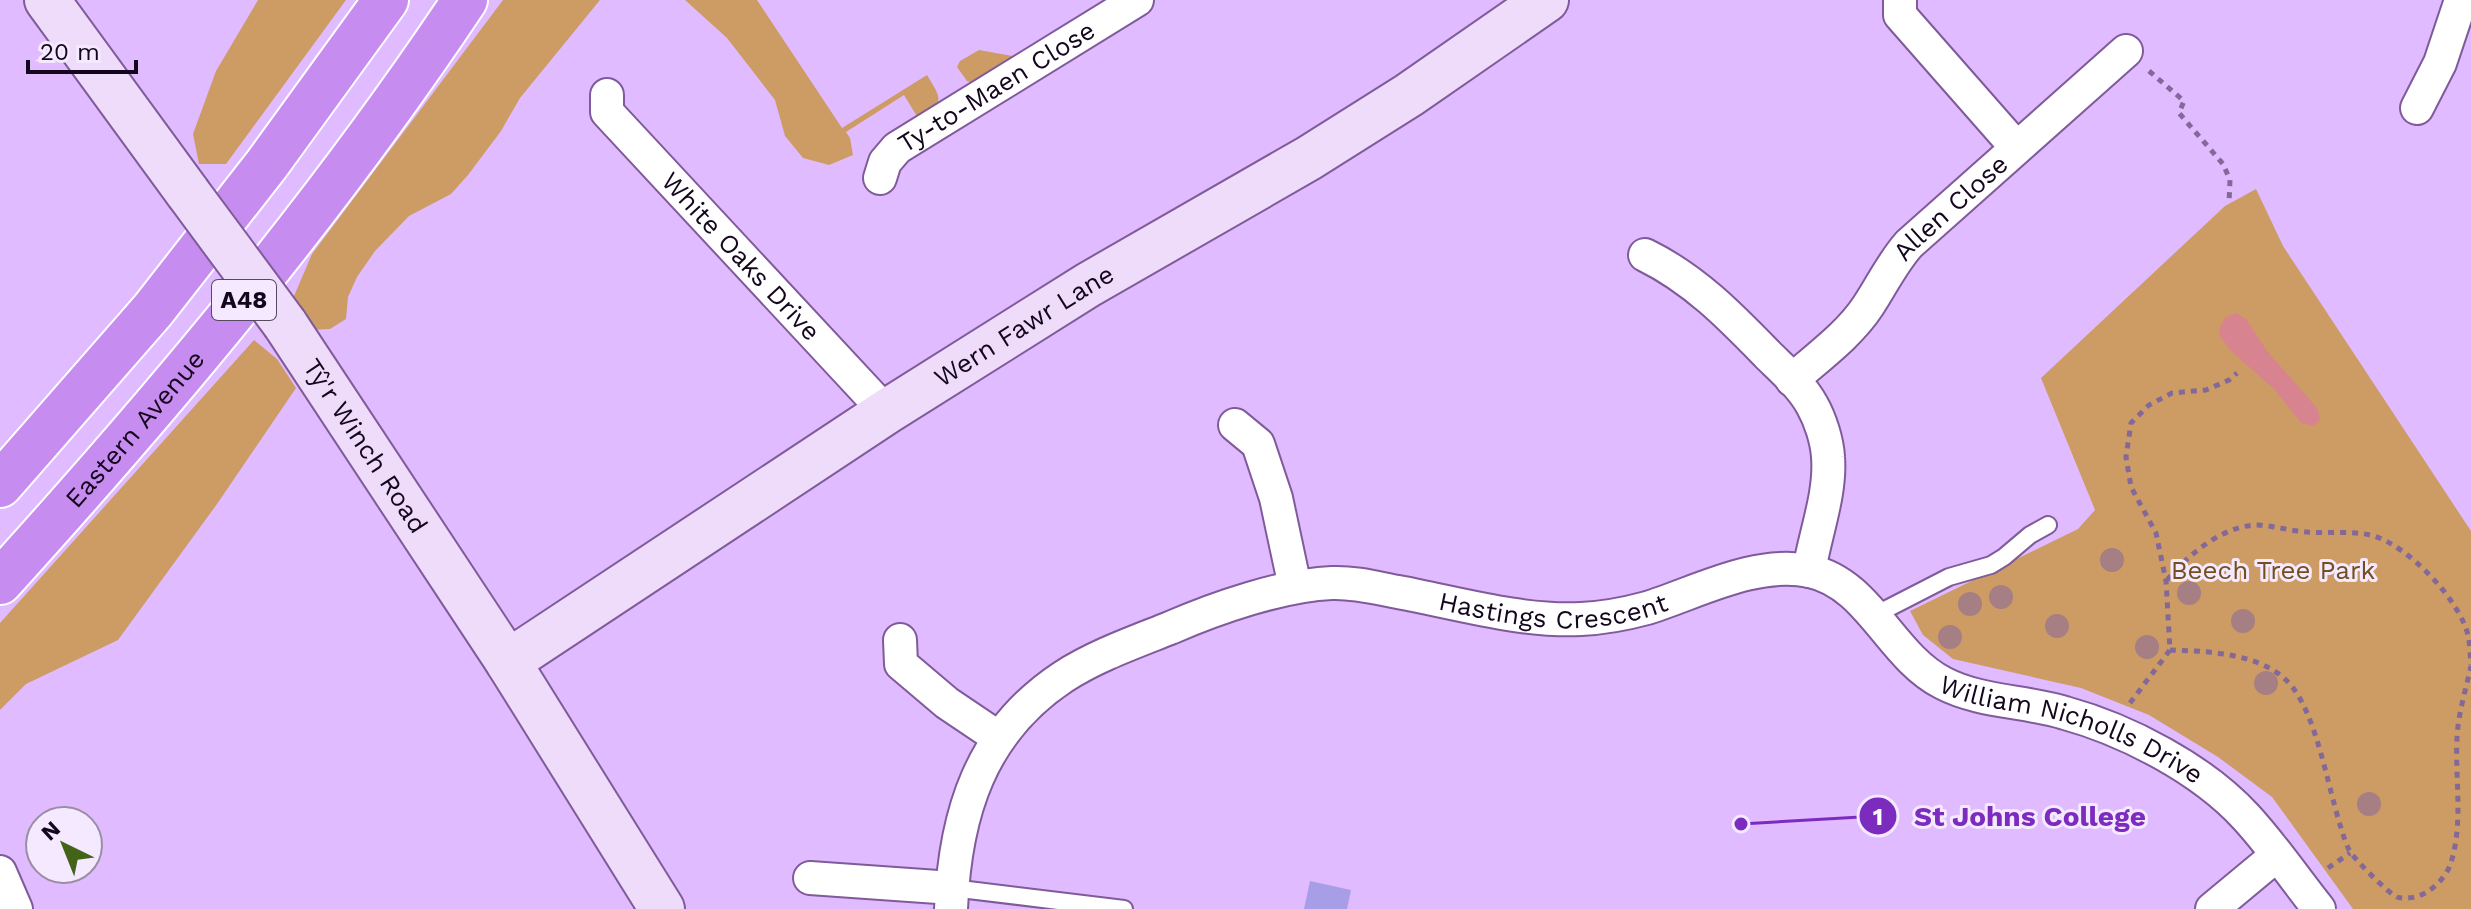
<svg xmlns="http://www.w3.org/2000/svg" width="2471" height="909" viewBox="0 0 2471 909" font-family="'Work Sans',sans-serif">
<rect width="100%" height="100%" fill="#e1bbff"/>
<!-- green -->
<path fill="#cc9c64" d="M 258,0 L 346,0 L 226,164 L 199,164 L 193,134 L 216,71 Z
M 503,0 L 600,0 L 520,98 L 501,131 L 468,175 L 451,194 L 409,216 L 375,251 L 357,277 L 348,297 L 346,319 L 330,329 L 310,330 L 291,303 L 312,254 Z
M 685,0 L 757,0 L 842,128 L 927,75 C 943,101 944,102 918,118 L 904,95 L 846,132 L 850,138 L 853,155 L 829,165 L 803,158 L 785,136 L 775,100 L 727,38 Z
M 979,50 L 1018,57 L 973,83 L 967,81 L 957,67 L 960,61 Z
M 2256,189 L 2283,246 L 2471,531 L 2471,909 L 2353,909 L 2272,797 L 2218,757 L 2149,715 L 2081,688 L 1953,659 L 1923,635 L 1910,611 L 2078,529 L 2095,510 L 2041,378 L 2225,206 Z
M 254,340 L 277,359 L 296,388 L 217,504 L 118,640 L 26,684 L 0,710 L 0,623 Z"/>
<!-- water -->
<path fill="#d88390" d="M 2236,313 L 2246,319 L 2267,351 L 2317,408 L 2320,419 L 2314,426 L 2301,423 L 2274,389 L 2231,351 L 2220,336 L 2219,329 L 2225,318 Z"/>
<!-- building -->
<path fill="#a89ee8" d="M 1310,881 L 1351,890 L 1347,909 L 1304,909 Z"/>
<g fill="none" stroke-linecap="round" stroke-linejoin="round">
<!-- lane casing -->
<g stroke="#7f5b99" stroke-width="20">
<path id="lane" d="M 1873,616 L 1949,577 L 1991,565 L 2004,557 L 2030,535 L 2048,525
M 952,888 L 1124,909"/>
</g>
<!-- street casing -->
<g stroke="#7f5b99" stroke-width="36">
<g id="street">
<path d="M 1900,0 L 1900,15 L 2016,147"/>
<path id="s1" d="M 607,95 L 607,112 L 886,412"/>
<path d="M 2417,108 L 2440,63 L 2461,0"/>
<path id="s2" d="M 880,178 L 885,162 L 897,148 L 1137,0"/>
<path d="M 1645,255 C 1694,279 1730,316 1767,354 C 1783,370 1801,385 1812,405 C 1820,419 1827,440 1828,457 C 1831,494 1815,534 1809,571"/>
<path id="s3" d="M 1792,380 C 1818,357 1849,335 1868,306 C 1882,285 1892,263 1909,244 L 2126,51"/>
<path d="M 1235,425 L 1258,444 L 1276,498 L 1295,587"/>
<path d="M 900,640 L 901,664 L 947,703 L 999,738"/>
<path d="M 0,872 L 16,909"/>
<path d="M 810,878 L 952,888"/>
<path id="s4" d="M 951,909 C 955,814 980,732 1063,677 C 1095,656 1135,642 1170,628 C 1216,608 1282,585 1332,583 C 1354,582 1377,588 1398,592 C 1457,603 1521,622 1581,619 C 1604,618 1625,614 1647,608 C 1698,592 1755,560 1810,571 C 1870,584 1890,656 1943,683 C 1979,702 2026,701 2065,713 C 2127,730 2202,769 2246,817 C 2272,845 2295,879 2319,909"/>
<path d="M 2212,909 L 2277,855"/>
</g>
</g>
<!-- secondary casing -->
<g stroke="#7f5b99" stroke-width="48">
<g id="secondary">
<path d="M 47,0 L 188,193"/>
<path id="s5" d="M 285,324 L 508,662 L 662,909"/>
<path id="s6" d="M 508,662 L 886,412 L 1088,285 L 1309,158 L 1409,95 L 1546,0"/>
</g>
</g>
<!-- highway casing -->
<g stroke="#fff" stroke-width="48">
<g id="highway">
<path d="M 0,485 L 153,310 L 267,164 L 386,0"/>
<path id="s7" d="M 0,582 C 167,398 327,207 465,0"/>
</g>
</g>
<!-- path -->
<path stroke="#846898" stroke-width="5" stroke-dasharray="6 6" stroke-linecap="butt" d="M 2149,71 L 2184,101 L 2179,113 L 2223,164 L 2230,180 L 2229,203
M 2167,580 C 2188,555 2223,525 2258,525 C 2275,526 2291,531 2307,532 C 2328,534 2353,530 2374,536 C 2409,547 2459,599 2468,635 C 2470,644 2470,655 2471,665
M 2170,650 C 2206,651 2258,653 2286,680 C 2320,712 2329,805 2349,850 C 2354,859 2388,893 2397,897 C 2406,900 2419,897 2427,892 C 2438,885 2449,873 2452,859 C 2463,820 2455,778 2457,738 C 2458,714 2466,689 2471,666
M 2130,703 L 2170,650 L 2166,581 L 2156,533 L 2131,487 L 2126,457 L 2131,423 L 2149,405 L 2172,393 L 2206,390 L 2229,380 L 2237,373
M 2328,868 L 2350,853"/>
<!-- lane -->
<use href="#lane" stroke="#fff" stroke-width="16"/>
<!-- street -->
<use href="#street" stroke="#fff" stroke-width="32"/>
<!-- secondary -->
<use href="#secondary" stroke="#eedcfa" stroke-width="44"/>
<!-- highway -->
<use href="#highway" stroke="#c68cf0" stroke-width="44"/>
<!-- secondary-bridge casing -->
<g stroke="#7f5b99" stroke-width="48" stroke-linecap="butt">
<path id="secondary-bridge" d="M 188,193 L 285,324"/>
</g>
<!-- secondary-bridge -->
<use href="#secondary-bridge" stroke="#eedcfa" stroke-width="44"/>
</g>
<!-- trees -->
<g fill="#a57f83">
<circle cx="2112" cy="560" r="12"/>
<circle cx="2189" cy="593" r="12"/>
<circle cx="2001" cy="597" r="12"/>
<circle cx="1970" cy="604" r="12"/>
<circle cx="2243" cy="621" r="12"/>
<circle cx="2057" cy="626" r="12"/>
<circle cx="1950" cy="637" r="12"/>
<circle cx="2147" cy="647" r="12"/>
<circle cx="2266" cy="683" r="12"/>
<circle cx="2369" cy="804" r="12"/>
</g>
<g text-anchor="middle" stroke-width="6" stroke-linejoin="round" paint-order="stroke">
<!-- shield labels -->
<rect fill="#f4e9fe" stroke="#574a60" stroke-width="2" x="212" y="280" width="64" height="40" rx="6"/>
<g font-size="24" font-weight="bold" fill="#14061d">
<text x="244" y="308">A48</text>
</g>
<!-- street labels -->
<g font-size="26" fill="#14061d" stroke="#f4e9fe">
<text dy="9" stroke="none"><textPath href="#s2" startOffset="152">Ty-to-Maen Close</textPath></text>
<text dy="9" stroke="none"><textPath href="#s3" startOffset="236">Allen Close</textPath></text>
<text dy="9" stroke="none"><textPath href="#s1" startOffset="214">White Oaks Drive</textPath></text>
<text dy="9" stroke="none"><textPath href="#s6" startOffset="616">Wern Fawr Lane</textPath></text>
<text dy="9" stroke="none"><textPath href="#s7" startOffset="204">Eastern Avenue</textPath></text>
<text dy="9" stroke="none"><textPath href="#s5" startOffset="146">Tŷ'r Winch Road</textPath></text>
<text dy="9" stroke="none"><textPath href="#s4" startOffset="780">Hastings Crescent</textPath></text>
<text dy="9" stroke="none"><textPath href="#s4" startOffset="1358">William Nicholls Drive</textPath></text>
</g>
<!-- park labels -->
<g font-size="26" fill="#744e1d" stroke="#f4e9fe">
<text x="2273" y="579">Beech Tree Park</text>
</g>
</g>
<!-- callouts -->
<path fill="none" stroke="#7b2cbf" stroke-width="3" d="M1741 824L1878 816"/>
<g fill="#7b2cbf" stroke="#f4e9fe" stroke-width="3">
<circle cx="1741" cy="824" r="8"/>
<circle cx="1878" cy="816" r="20"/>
</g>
<g font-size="24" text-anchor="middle" font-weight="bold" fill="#fff">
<text x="1878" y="825">1</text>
</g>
<g font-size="28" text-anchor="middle" font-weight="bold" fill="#7b2cbf" stroke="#f4e9fe" stroke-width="6" stroke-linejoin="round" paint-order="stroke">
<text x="2030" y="826">St Johns College</text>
</g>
<!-- north arrow -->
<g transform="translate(64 845) rotate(317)"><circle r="38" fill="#f4e9fe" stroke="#9a8ea4" stroke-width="2"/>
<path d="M0-6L14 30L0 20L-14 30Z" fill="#436318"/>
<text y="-12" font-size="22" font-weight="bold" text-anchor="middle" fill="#14061d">N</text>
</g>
<!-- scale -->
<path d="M28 60v12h108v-12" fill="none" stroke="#14061d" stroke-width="4"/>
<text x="40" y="60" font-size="24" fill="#14061d" stroke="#f4e9fe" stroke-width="6" paint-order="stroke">20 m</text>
</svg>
